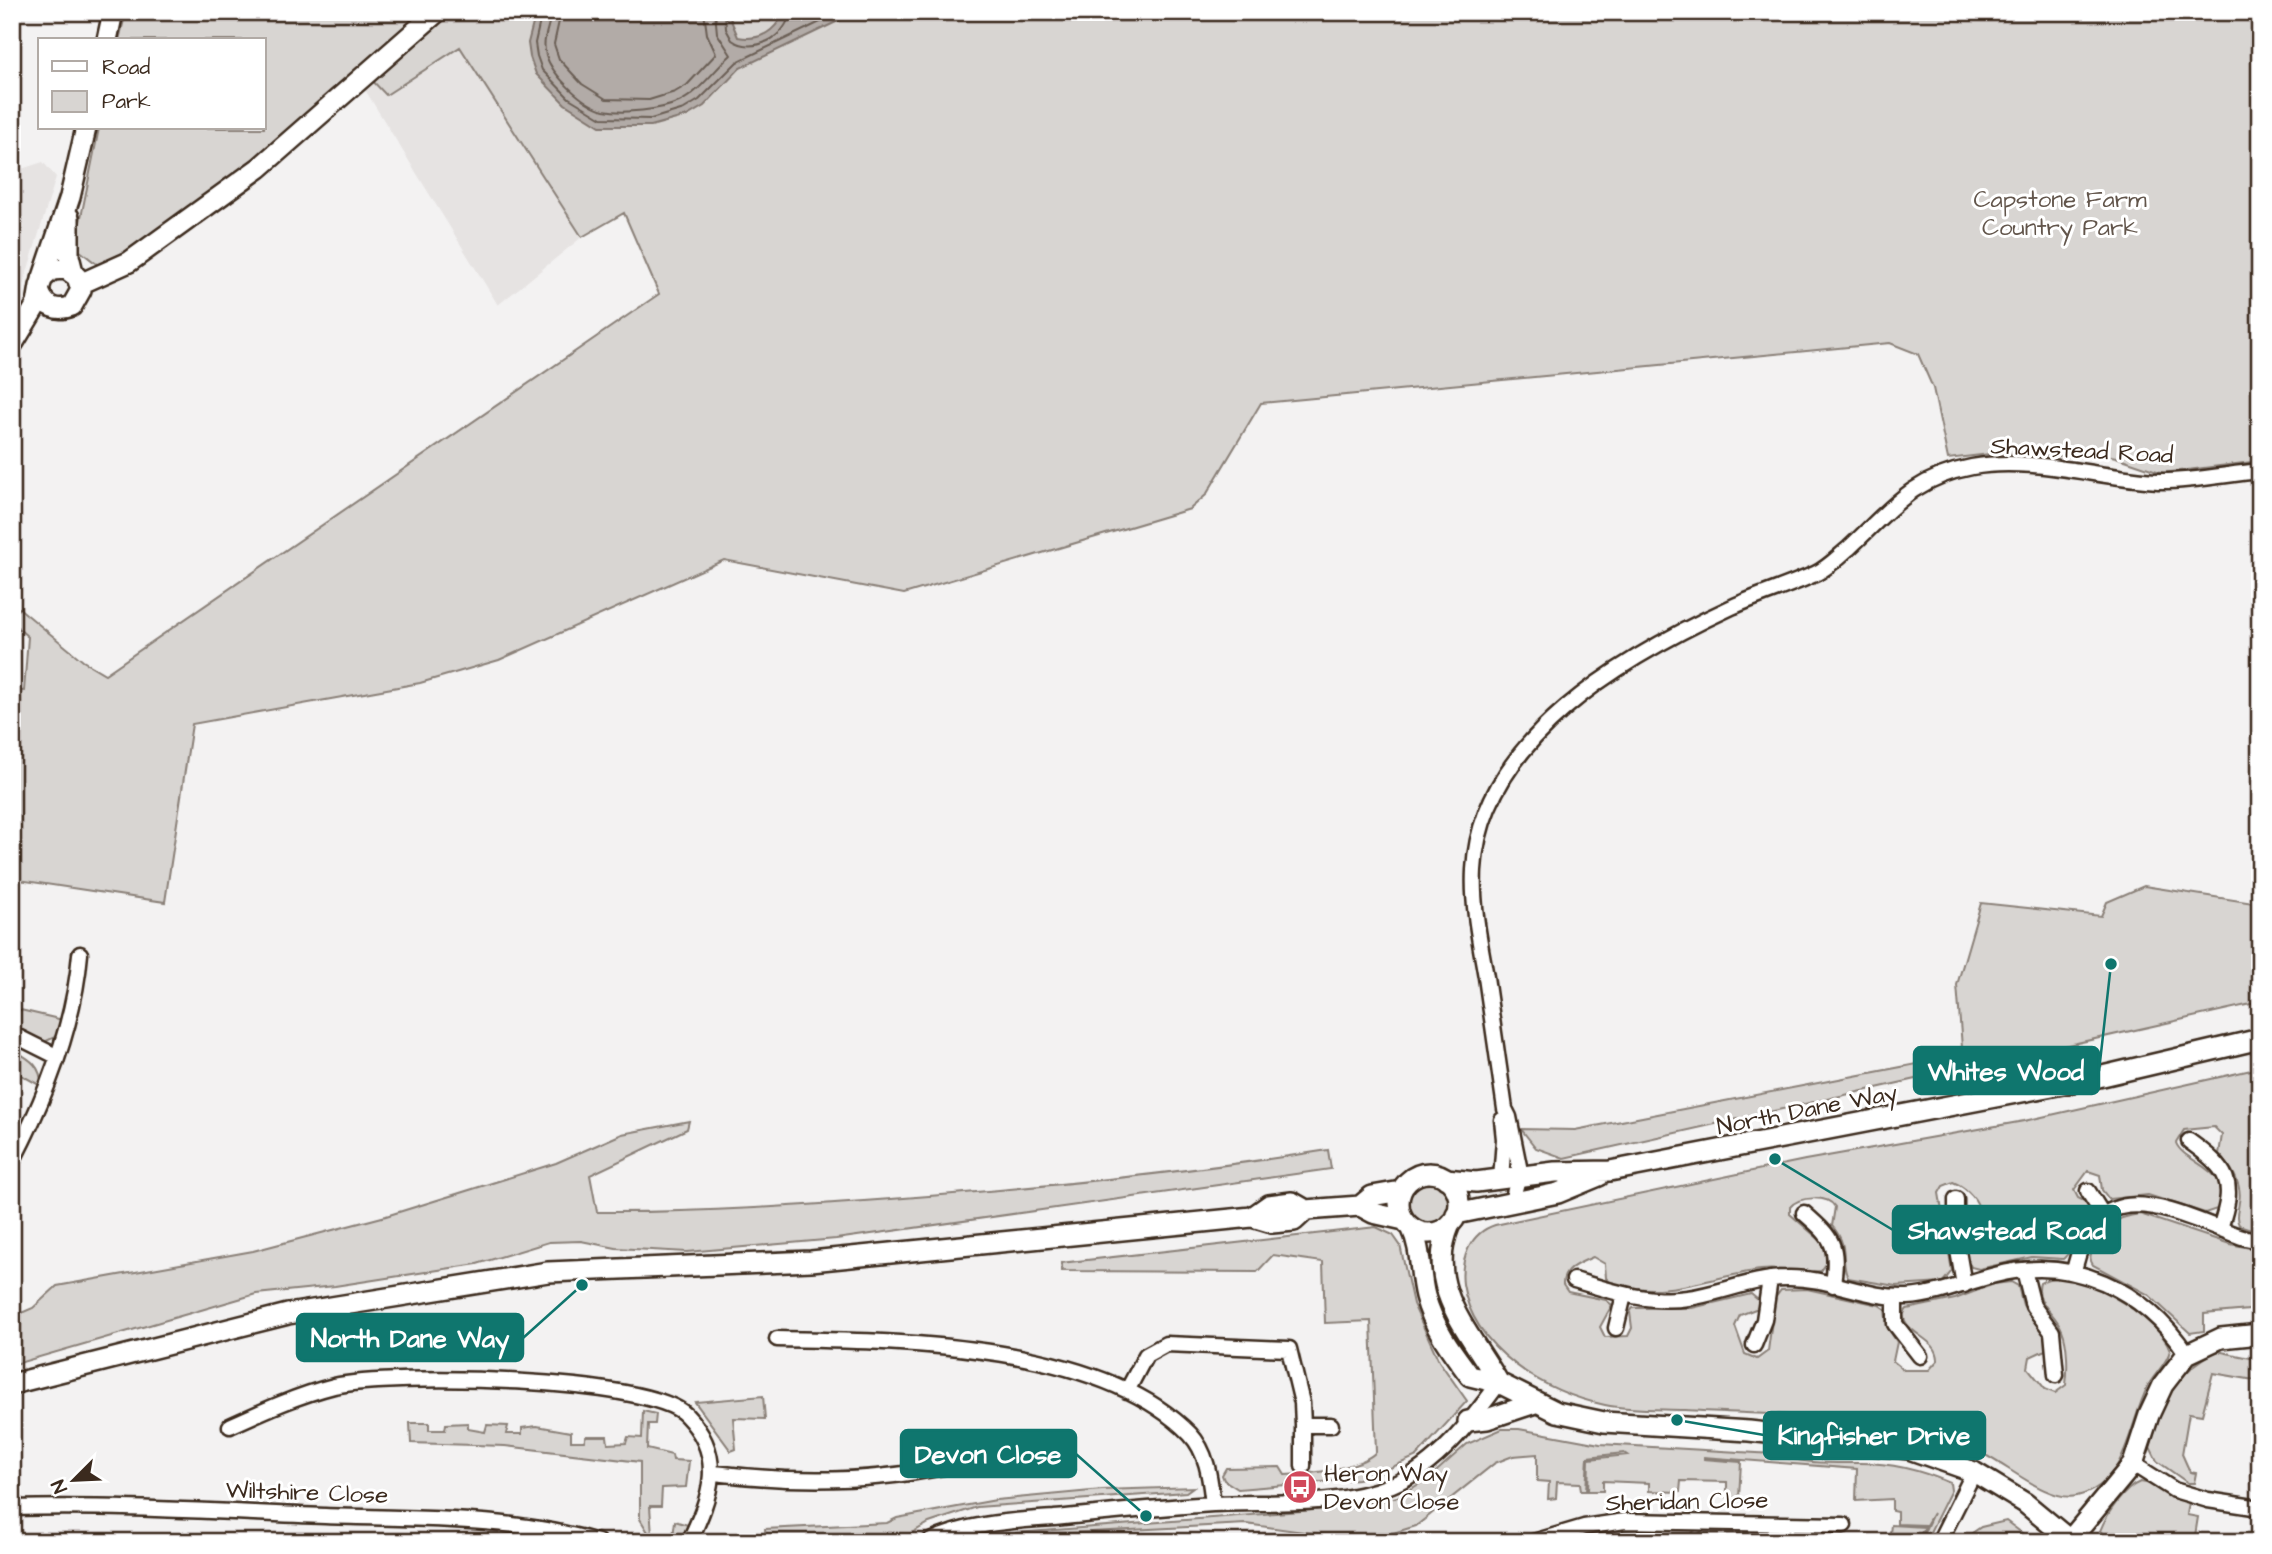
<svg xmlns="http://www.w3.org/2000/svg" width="2272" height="1554" viewBox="0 0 2272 1554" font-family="'Architects Daughter',sans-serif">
<rect width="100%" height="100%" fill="#f3f2f2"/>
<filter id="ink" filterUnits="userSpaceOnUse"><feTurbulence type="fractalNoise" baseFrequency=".0143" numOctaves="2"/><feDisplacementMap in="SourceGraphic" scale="14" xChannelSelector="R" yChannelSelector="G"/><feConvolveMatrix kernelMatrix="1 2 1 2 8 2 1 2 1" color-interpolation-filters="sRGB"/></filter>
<g filter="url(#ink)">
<!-- built -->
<path fill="#e6e3e2" d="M 460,47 L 582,237 L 498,305 L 362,85 L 369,77 L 386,95 Z
M 43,162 L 56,177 L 12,322 L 12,172 Z"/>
<!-- green -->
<path fill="#d8d5d2" stroke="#8a8078" stroke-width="2" d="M 126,12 L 423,12 L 283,138 L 137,251 L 98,265 L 75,247 L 99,128 L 264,128 L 264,40 L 119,40 Z
M 449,12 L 1045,12 L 1080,22 L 1217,18 L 1219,12 L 2260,12 L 2260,461 L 2163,473 L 2116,457 L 2096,453 L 2084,457 L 1998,453 L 1948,459 L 1933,388 L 1918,354 L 1890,343 L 1261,403 L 1206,495 L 1190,509 L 904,594 L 724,560 L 499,660 L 420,683 L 192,724 L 165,902 L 12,879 L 12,690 L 24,691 L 28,637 L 12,623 L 12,610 L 19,608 L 83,661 L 105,674 L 659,294 L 624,213 L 582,237 L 460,47 L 386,95 L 369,77 Z
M 2144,886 L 2260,904 L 2260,1002 L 1564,1158 L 1536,1148 L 1521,1129 L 1575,1130 L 1927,1062 L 1962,1047 L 1957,985 L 1981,903 L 2101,916 L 2107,902 Z
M 12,1008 L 63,1020 L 55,1037 L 40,1044 L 12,1028 Z
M 12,1049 C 29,1059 42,1065 41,1086 L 12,1070 Z
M 2260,1068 L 2260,1232 L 2239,1225 C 2235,1216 2238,1212 2239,1202 C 2243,1184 2231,1167 2219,1154 L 2222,1135 L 2214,1127 L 2184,1130 L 2176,1143 C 2184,1164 2238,1170 2217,1209 L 2205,1213 L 2148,1195 L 2109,1199 L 2102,1190 L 2100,1175 L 2088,1171 L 2074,1190 L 2078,1198 L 2088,1203 C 2091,1211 2070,1254 2063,1259 L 2032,1257 L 1979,1269 L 1971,1267 L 1966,1256 L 1963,1227 L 1978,1216 C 1983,1202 1965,1187 1953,1182 L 1943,1186 L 1939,1193 L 1952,1271 L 1942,1283 L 1896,1286 L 1848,1278 C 1839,1260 1851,1248 1832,1226 L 1835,1207 C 1828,1195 1799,1196 1790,1207 L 1790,1214 L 1822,1242 L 1828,1261 L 1821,1271 C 1801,1273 1781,1268 1761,1270 C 1707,1277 1667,1300 1611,1283 L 1606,1278 L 1605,1264 L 1593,1257 C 1579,1263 1562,1269 1563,1285 L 1568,1292 L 1606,1300 L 1612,1305 L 1600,1327 L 1605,1337 L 1628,1336 L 1632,1328 L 1630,1312 L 1633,1308 L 1692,1308 L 1751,1294 L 1758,1300 L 1758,1308 L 1740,1315 L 1735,1326 L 1745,1354 L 1757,1359 L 1768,1351 L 1775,1298 L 1781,1290 L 1807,1289 L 1879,1305 L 1885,1309 L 1887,1327 L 1897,1342 L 1893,1361 L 1904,1370 L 1929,1370 L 1938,1360 C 1938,1338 1907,1336 1903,1315 L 1907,1309 L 1955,1299 L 1994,1284 L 2011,1282 L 2018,1286 L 2023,1305 L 2045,1336 L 2045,1350 L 2030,1357 L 2028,1368 L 2045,1389 L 2055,1393 L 2066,1385 C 2068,1369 2068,1344 2062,1330 C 2056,1313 2034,1303 2040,1283 C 2071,1262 2160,1318 2170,1350 C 2168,1363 2154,1374 2148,1386 C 2128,1425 2128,1484 2077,1496 C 2048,1503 2004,1462 1977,1451 C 1949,1439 1920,1431 1890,1426 C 1823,1414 1752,1414 1684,1410 C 1658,1409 1630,1410 1605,1405 C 1545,1393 1473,1349 1463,1284 C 1460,1259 1470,1233 1495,1225 L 1805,1160 L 2024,1121 Z
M 689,1121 L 687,1129 L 590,1175 L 597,1212 C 703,1213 809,1205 916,1197 C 1054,1186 1191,1172 1328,1150 L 1331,1169 L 836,1239 L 687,1252 L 616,1248 L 581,1241 L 549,1242 L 477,1264 L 335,1286 L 256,1294 L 12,1365 L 12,1317 L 33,1308 L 57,1286 L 253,1251 L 386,1216 L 556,1163 L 622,1134 Z
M1409 1203a20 20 0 1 1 40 0a20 20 0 1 1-40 0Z
M 2140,1214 L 2230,1244 L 2260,1250 L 2260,1309 L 2204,1314 L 2204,1331 L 2190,1333 L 2149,1295 L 2093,1265 C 2089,1259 2090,1256 2093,1249 C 2102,1226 2116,1217 2140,1214 Z
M 1376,1227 L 1393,1235 L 1400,1245 L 1413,1304 L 1439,1361 L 1467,1401 L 1417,1456 L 1379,1473 L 1358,1479 L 1238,1489 L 1224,1480 L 1222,1475 L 1226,1468 L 1280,1467 L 1285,1475 C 1309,1474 1359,1469 1376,1452 L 1371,1321 L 1325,1323 L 1323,1262 L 1273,1255 L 1257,1272 L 1062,1271 L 1061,1263 Z
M 2217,1351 L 2260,1360 L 2260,1381 L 2213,1373 L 2202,1415 L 2189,1413 L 2182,1454 L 2190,1472 L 2196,1473 L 2194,1483 L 2188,1483 L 2157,1461 L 2150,1447 C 2164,1402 2172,1374 2217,1351 Z
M 763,1396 L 765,1419 L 733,1418 L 736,1449 L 731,1451 L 695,1402 Z
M 643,1411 L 656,1414 L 655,1424 L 648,1424 L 647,1449 L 672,1455 L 673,1460 L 689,1461 L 686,1487 L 662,1488 L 661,1506 L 650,1506 L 652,1535 L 673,1537 L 675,1521 L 688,1525 L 679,1542 L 654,1542 L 640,1519 L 640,1462 L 505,1446 L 411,1443 L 410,1423 L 429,1423 L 429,1430 L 445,1430 L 446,1424 L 468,1423 L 468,1429 L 485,1432 L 487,1425 L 508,1426 L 506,1434 L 522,1434 L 522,1428 L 537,1426 L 571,1432 L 571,1441 L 584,1441 L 586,1436 L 607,1436 L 608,1444 L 626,1443 L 628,1437 L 642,1438 Z
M 1502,1429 L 1519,1429 L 1600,1444 L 1774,1454 C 1802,1464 1830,1463 1860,1463 C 1890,1463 1923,1471 1950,1483 L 1951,1490 L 1925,1542 L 1889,1542 L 1891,1525 L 1925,1527 L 1918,1538 L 1920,1541 L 1933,1513 L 1926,1525 L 1897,1524 L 1897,1512 L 1892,1511 L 1892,1499 L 1856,1501 L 1857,1469 L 1704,1457 L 1704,1459 L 1741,1462 L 1739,1498 L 1727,1497 L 1727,1482 L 1681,1481 L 1680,1492 L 1649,1491 L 1649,1483 L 1603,1481 L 1603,1491 L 1588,1491 L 1589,1459 L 1627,1455 L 1624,1453 L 1588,1457 L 1586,1491 L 1581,1491 L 1580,1483 L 1557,1482 L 1556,1498 L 1548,1499 L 1549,1482 L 1537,1481 L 1537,1454 L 1513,1456 L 1495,1463 L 1416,1526 L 1377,1538 L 1332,1536 L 1246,1524 L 1013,1536 L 1016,1533 L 1353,1507 L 1397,1497 L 1429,1478 L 1467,1444 Z
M 2140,1482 C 2157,1483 2171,1498 2189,1502 L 2187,1515 L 2198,1517 L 2194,1542 L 2112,1542 L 2100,1531 C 2106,1515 2124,1488 2140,1482 Z
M 1193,1487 L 1186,1492 L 977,1507 L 929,1523 L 896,1542 L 766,1542 L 765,1529 L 887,1523 L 897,1518 L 996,1500 L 1102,1490 Z
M 2006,1521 L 2034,1542 L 1959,1542 L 1981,1527 Z
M 1652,1528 L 1697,1529 L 1682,1542 L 1659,1542 L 1652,1534 L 1644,1542 L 1628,1539 L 1616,1542 L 1608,1532 Z
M 1705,1529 L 1824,1532 L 1823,1542 L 1689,1542 Z"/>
<!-- water -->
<path fill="#b2aba7" stroke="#827770" stroke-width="2" d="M 536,12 L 732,12 L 730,18 L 738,37 C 759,41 775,32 784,12 L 857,12 L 740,68 L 704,106 L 687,116 L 651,126 L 600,126 L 565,104 L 536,74 L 530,57 L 528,43 Z"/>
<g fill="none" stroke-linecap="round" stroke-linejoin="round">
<!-- shore -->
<path stroke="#6b5e55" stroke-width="2" d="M 542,12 L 535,43 L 537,56 L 542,70 L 569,98 L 602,118 L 651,119 L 684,109 L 699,100 L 737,62 L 841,12
M 551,12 C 550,27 541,39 546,55 C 552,75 583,105 604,110 C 623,114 661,110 679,102 C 700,92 714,70 731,55 L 717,33 L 715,12
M 561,12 L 554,44 L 559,59 L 582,84 L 606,99 L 649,100 L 675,92 L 687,85 L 716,54 L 707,34 L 704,12
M 725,12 L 726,29 L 732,40 C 753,55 787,37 790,12"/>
<!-- street casing -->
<g stroke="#3b2a1e" stroke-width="19">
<path id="street" d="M 12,1034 L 56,1056
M 2189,1141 C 2229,1170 2236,1181 2220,1228
M 12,1162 C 45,1099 74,1025 80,954
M 1501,1179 L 1504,1139 L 1502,1120
M 2088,1191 L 2103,1215
M 1956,1199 L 1956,1239 L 1964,1285
M 1512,1201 L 1520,1171 L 1509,1117 L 1505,1109 C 1499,1065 1492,1021 1486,977 C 1480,942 1472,906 1474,870 C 1480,739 1626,656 1732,607 C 1759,595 1788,586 1815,574 C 1828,568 1838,557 1849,548 C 1891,509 1912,478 1972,467 C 2030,456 2099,478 2158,481 C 2191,482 2227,474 2260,471
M 1804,1213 C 1834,1239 1838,1245 1833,1285
M 2024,1270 L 2033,1306 L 2052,1332 L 2056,1375
M 2074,1271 C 2094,1180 2152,1202 2218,1228 C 2232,1233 2245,1240 2260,1240
M 1574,1280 C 1611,1291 1649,1304 1688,1298 C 1722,1293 1753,1278 1787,1278 C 1829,1277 1866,1299 1908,1297 C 1939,1295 1966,1282 1995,1275 C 2073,1254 2144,1290 2187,1354
M 1895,1297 L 1895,1324 L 1920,1356
M 1616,1328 L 1624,1295
M 777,1339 C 898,1341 1100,1342 1190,1434 C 1208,1453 1210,1480 1213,1504
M 1754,1345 L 1764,1320 L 1770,1279
M 1127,1391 L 1146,1355 L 1166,1344 L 1289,1349 L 1302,1403 L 1303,1425 L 1331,1425
M 1303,1425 L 1303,1466
M 230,1426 C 263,1411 298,1395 334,1386 C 390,1373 649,1377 686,1415 C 726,1456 711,1496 689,1542
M 2133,1464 L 2174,1490 L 2208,1500 L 2260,1508
M 714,1473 C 788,1482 869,1483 943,1467 C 961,1463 980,1451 997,1443
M 12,1508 C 116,1505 221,1512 325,1516 C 415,1519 511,1516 598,1542
M 929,1542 C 967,1523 1012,1521 1054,1518 C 1107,1513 1160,1507 1213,1504 C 1272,1501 1336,1508 1392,1485 C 1437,1466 1471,1421 1499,1383
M 1533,1542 L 1584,1527 L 1625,1521 L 1844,1525
M 1939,1542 L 1974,1472"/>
</g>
<!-- secondary casing -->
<g stroke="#3b2a1e" stroke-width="24">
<path id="secondary" d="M 107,40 L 113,12
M 69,217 L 69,256 L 73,272
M 80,284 L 129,262 L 259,168 L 437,12
M 40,293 C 45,307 57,312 72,306 L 81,290 L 77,277 L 66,269 L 52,270 L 42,279
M 14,342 L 37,304 L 40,286 L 70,197 L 86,128
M1399 1203a30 30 0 1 1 60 0a30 30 0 1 1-60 0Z
M 1446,1179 L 1476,1182 L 1555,1172 L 1610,1171 L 2094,1078 L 2260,1039
M 1360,1206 L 1373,1213 L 1404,1220
M 1456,1214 L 1558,1193 L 1599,1176
M 1252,1217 L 1269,1205 L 1292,1202 L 1306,1210
M 1450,1224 C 1423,1287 1471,1333 1499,1383
M 1411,1227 C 1422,1249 1419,1273 1425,1296 C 1433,1327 1452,1352 1470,1376 L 1499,1383 L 1557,1412 L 1604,1422 L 1749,1431 L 1909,1449 L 1974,1472 L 2025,1503 L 2072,1542
M 12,1384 L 288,1314 L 548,1272 L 811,1261 L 1252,1217 L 1272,1223 L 1294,1221 L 1306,1210 L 1360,1206 L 1372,1196 L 1401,1191
M 1468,1421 L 1487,1419 L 1535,1403
M 2070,1540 L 2133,1464 L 2149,1415 L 2163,1385 L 2187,1354 L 2221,1338 L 2260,1334"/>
</g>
<!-- street -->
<use href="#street" stroke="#fff" stroke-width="14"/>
<!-- secondary -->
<use href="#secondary" stroke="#fff" stroke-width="19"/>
</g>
</g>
<!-- icons -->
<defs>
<g id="bus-disc" transform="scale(1.75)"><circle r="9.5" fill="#d1495b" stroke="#fff"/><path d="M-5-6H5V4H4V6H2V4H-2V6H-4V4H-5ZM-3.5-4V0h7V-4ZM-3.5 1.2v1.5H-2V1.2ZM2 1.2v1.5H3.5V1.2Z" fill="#fff"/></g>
</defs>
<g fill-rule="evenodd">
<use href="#bus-disc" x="1300" y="1487"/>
</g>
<g text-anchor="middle" stroke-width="6" stroke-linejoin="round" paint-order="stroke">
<!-- park labels -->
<g font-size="24" fill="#62554b" stroke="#fff">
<text x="2060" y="207">Capstone Farm<tspan x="2060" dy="28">Country Park</tspan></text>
</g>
<!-- street labels -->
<g font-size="24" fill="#3b2a1e" stroke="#fff">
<text transform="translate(2082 450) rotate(3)" y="8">Shawstead Road</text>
<text transform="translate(1807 1109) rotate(-11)" y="8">North Dane Way</text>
<text transform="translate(307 1492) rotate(2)" y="8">Wiltshire Close</text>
<text transform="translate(1687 1501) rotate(-1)" y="8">Sheridan Close</text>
</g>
<!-- poi labels -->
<g font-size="24" fill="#3b2a1e" stroke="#fff" text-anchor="start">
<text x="1324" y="1481">Heron Way<tspan x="1324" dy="28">Devon Close</tspan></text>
</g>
</g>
<!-- callouts -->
<path fill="none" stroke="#0f766e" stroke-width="2.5" d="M2111 964L2099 1071M1775 1159L1893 1230M582 1285L523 1338M1677 1420L1764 1435M1146 1516L1076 1454"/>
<g fill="#0f766e" stroke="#fff" stroke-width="2.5">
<circle cx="2111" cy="964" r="7"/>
<circle cx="1775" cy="1159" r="7"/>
<circle cx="582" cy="1285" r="7"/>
<circle cx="1677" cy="1420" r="7"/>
<circle cx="1146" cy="1516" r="7"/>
</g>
<g fill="#0f766e" stroke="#0f766e" stroke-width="2.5">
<rect x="1914" y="1047" width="185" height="47" rx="7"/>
<rect x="1893" y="1206" width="227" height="47" rx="7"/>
<rect x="297" y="1314" width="226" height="47" rx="7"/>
<rect x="1764" y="1412" width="221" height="47" rx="7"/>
<rect x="901" y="1430" width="175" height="47" rx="7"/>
</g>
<g font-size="26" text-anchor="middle" font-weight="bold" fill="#fff">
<text x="2006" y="1080">Whites Wood</text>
<text x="2007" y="1239">Shawstead Road</text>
<text x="410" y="1347">North Dane Way</text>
<text x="1874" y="1444">Kingfisher Drive</text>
<text x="988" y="1463">Devon Close</text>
</g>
<!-- margin -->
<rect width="2272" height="1554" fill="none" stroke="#fff" stroke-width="42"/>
<rect x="21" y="21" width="2230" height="1512" fill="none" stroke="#3b2a1e" stroke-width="2.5" filter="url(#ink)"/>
<!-- legend -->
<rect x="38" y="38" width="228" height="91" fill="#ffffff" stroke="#b1aaa5" stroke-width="2"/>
<rect x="52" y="61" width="35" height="10" fill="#ffffff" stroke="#b1aaa5" stroke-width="2"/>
<text x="102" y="74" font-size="21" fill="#3b2a1e">Road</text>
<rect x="52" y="91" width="35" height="21" fill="#d8d5d2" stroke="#b1aaa5" stroke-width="2"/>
<text x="102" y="108" font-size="21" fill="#3b2a1e">Park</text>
<!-- north arrow -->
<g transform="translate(74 1480) rotate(246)" stroke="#ffffff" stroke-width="5" paint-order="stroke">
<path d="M0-5L12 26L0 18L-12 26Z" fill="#3b2a1e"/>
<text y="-10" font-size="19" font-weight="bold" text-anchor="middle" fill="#3b2a1e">N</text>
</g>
</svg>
